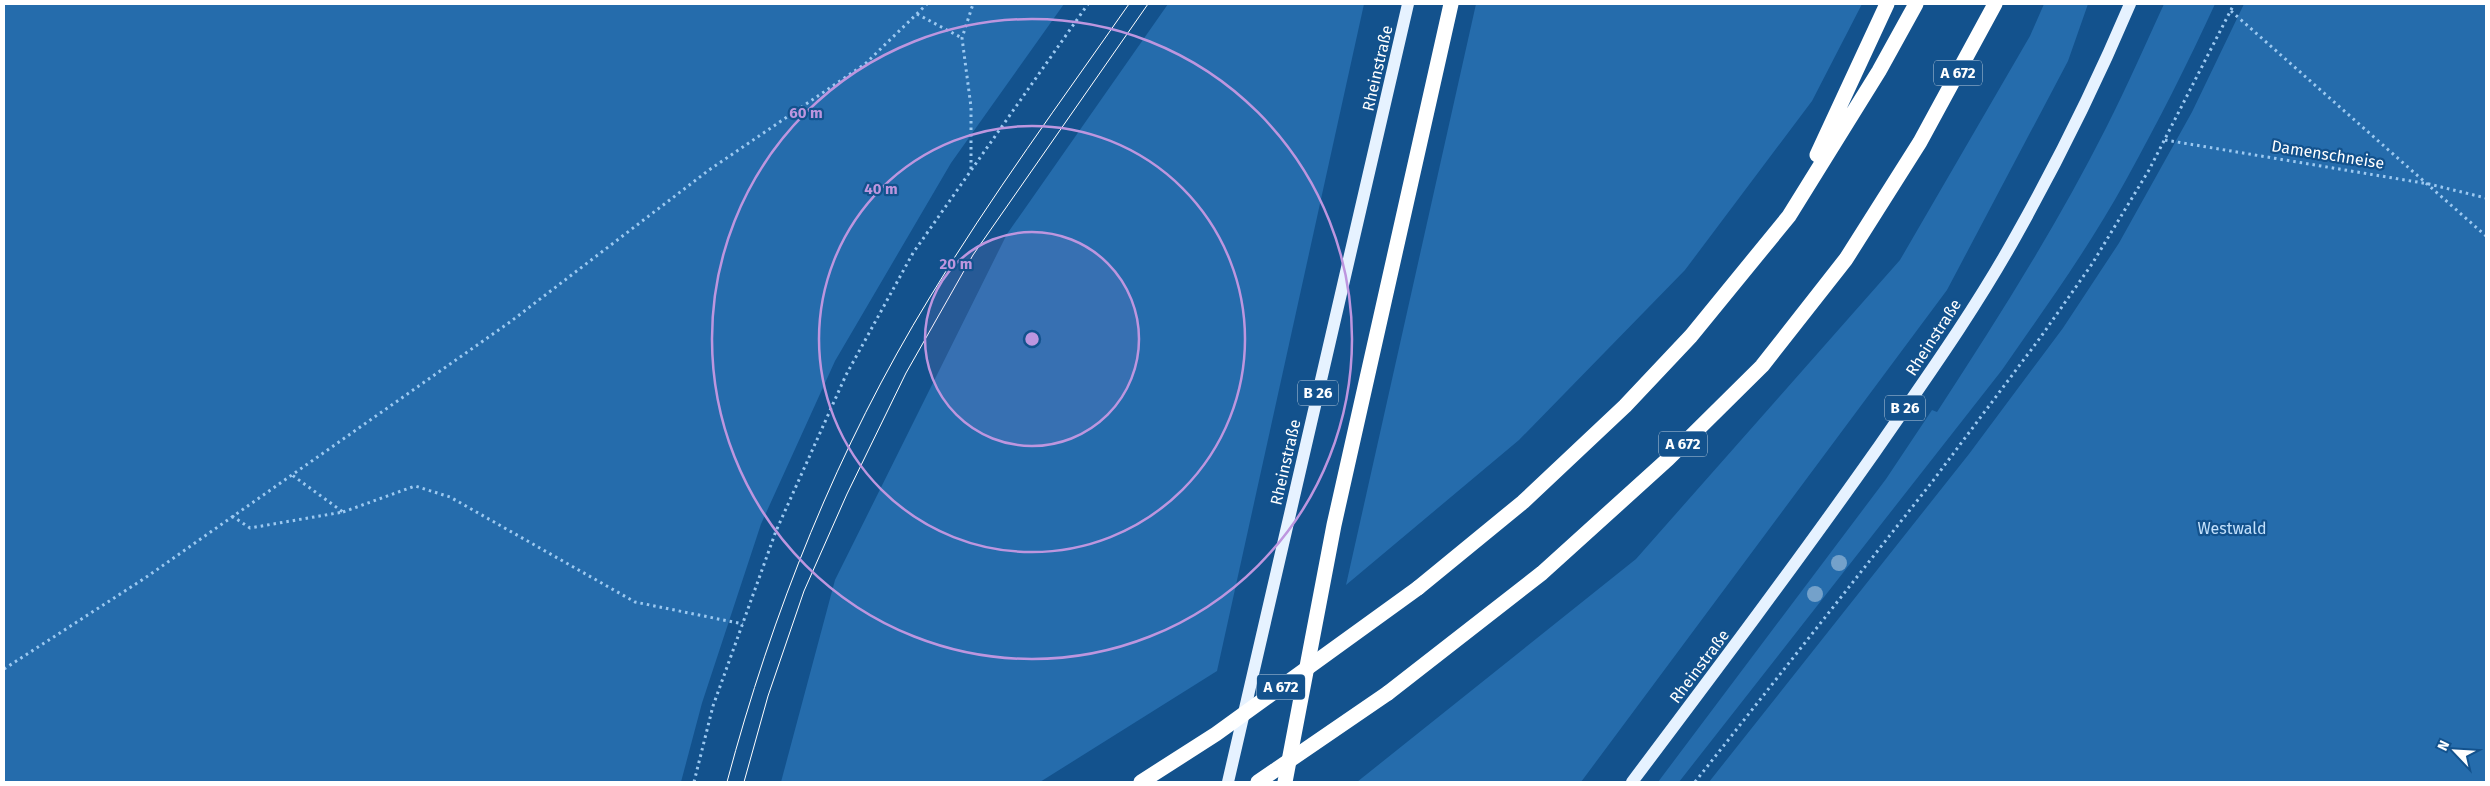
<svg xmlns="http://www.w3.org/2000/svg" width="2490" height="786" viewBox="0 0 2490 786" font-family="'Fira Sans',sans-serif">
<rect width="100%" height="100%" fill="#13528d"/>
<!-- green -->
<path fill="#256cac" d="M 4,4 L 1064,4 L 951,163 L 835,361 L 761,524 L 702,703 L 681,782 L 4,782 Z
M 1168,4 L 1364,4 L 1217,671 L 1040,782 L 781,782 L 835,580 L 1007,234 Z
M 1476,4 L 1862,4 L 1812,101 L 1685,270 L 1519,440 L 1346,585 Z
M 2044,4 L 2088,4 L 2068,61 L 1947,290 L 1581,782 L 1357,782 L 1636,559 L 1900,260 L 2030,36 Z
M 2164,4 L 2215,4 C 2188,63 2158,122 2126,180 C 2090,246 2045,308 2002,370 L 1679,782 L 1658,782 L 1886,479 L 1932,410 L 1937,412 C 1997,320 2056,227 2106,128 C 2127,87 2145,45 2164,4 Z
M 2244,4 L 2486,4 L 2486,782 L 1709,782 L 1969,454 L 2063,328 L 2119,243 L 2192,112 Z"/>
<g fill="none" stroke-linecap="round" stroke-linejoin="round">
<!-- path -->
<path stroke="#9cc9f1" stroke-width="3" stroke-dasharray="2.5 4" stroke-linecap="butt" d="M 2231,11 L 2486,236
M 917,14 L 962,38
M 2165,140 L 2429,184 L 2486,198
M 971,169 L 971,107 L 962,38 L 973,4
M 343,512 L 415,486 L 450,497 L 635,602 L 743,624
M 232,516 L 250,528 L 343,512 L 292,475
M 4,669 L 145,578 L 510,322 L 709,170 L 865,64 L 927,4
M 694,782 L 713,706 L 776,531 L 846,375 L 913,253 L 1088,4
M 1695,782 L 1932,482 L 2040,338 L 2092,264 L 2149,170 L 2234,4"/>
<!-- primary -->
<path stroke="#e6f2ff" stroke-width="12" d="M 1228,782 L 1408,4
M 1632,782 C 1714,673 1796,564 1875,452 C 1924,381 1975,310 2017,234 C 2059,159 2097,82 2130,4"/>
<!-- highway -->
<path stroke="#fff" stroke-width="15" d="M 1817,155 L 1887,4
M 1418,588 L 1523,502 L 1625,406 L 1691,336 L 1789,216 L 1879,71 L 1916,4
M 1388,693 L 1542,573 L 1668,459 L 1762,366 L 1846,259 L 1920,142 L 1995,4
M 1285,782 L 1334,525 L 1451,4"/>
<!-- tram -->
<path stroke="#fff" stroke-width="1" d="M 727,782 C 772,613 838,447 930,297 C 991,196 1062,100 1129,4
M 744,782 L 768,696 L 804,591 L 847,494 L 906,373 L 973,255 L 1148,4"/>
<!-- highway-bridge -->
<path stroke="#fff" stroke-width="15" d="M 1141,782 L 1216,734 L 1418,588
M 1258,782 L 1388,693"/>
</g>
<!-- trees -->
<g fill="#74a1ca">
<circle cx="1839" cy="563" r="8"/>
<circle cx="1815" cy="594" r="8"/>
</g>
<!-- distance rings -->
<circle cx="1032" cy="339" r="107" fill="#bd96df" fill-opacity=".12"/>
<g fill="none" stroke="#bd96df" stroke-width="2.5">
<circle cx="1032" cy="339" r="107"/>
<circle cx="1032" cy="339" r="213"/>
<circle cx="1032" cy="339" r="320"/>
</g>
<g text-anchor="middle" stroke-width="4.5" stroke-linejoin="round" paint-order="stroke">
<!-- shield labels -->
<g fill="#13528d" stroke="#b8cbdd" stroke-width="1">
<rect x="1934" y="60.5" width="48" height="25" rx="4"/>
<rect x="1298" y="380.5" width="40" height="25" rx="4"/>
<rect x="1885" y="395.5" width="40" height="25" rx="4"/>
<rect x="1659" y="431.5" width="48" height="25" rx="4"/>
<rect x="1257" y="674.5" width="48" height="25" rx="4"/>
</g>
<g font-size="15" font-weight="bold" fill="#fff">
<text x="1958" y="78">A 672</text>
<text x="1318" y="398">B 26</text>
<text x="1905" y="413">B 26</text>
<text x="1683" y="449">A 672</text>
<text x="1281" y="692">A 672</text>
</g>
<!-- street labels -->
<g font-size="16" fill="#fff" stroke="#13528d">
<text transform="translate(1377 68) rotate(-77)" y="6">Rheinstraße</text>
<text transform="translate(2328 154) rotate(9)" y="6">Damenschneise</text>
<text transform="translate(1933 337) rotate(-57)" y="6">Rheinstraße</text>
<text transform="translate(1285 462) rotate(-77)" y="6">Rheinstraße</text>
<text transform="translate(1699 666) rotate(-53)" y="6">Rheinstraße</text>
</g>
<!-- park labels -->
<g font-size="16" fill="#c3e1fc" stroke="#13528d">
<text x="2232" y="534">Westwald</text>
</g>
</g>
<circle cx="1032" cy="339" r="8" fill="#bd96df" stroke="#13528d" stroke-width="2.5"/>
<g font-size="15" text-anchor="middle" font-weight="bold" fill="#bd96df" stroke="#13528d" stroke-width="4.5" stroke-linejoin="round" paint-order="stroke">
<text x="806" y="118">60 m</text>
<text x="881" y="194">40 m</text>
<text x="956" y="269">20 m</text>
</g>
<!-- border -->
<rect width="2490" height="786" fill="none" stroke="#ffffff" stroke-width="10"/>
<!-- north arrow -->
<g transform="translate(2455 751) rotate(295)" stroke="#13528d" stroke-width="4" paint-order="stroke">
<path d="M0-4L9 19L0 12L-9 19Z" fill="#ffffff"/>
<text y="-8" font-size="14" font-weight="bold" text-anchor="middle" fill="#ffffff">N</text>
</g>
</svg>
